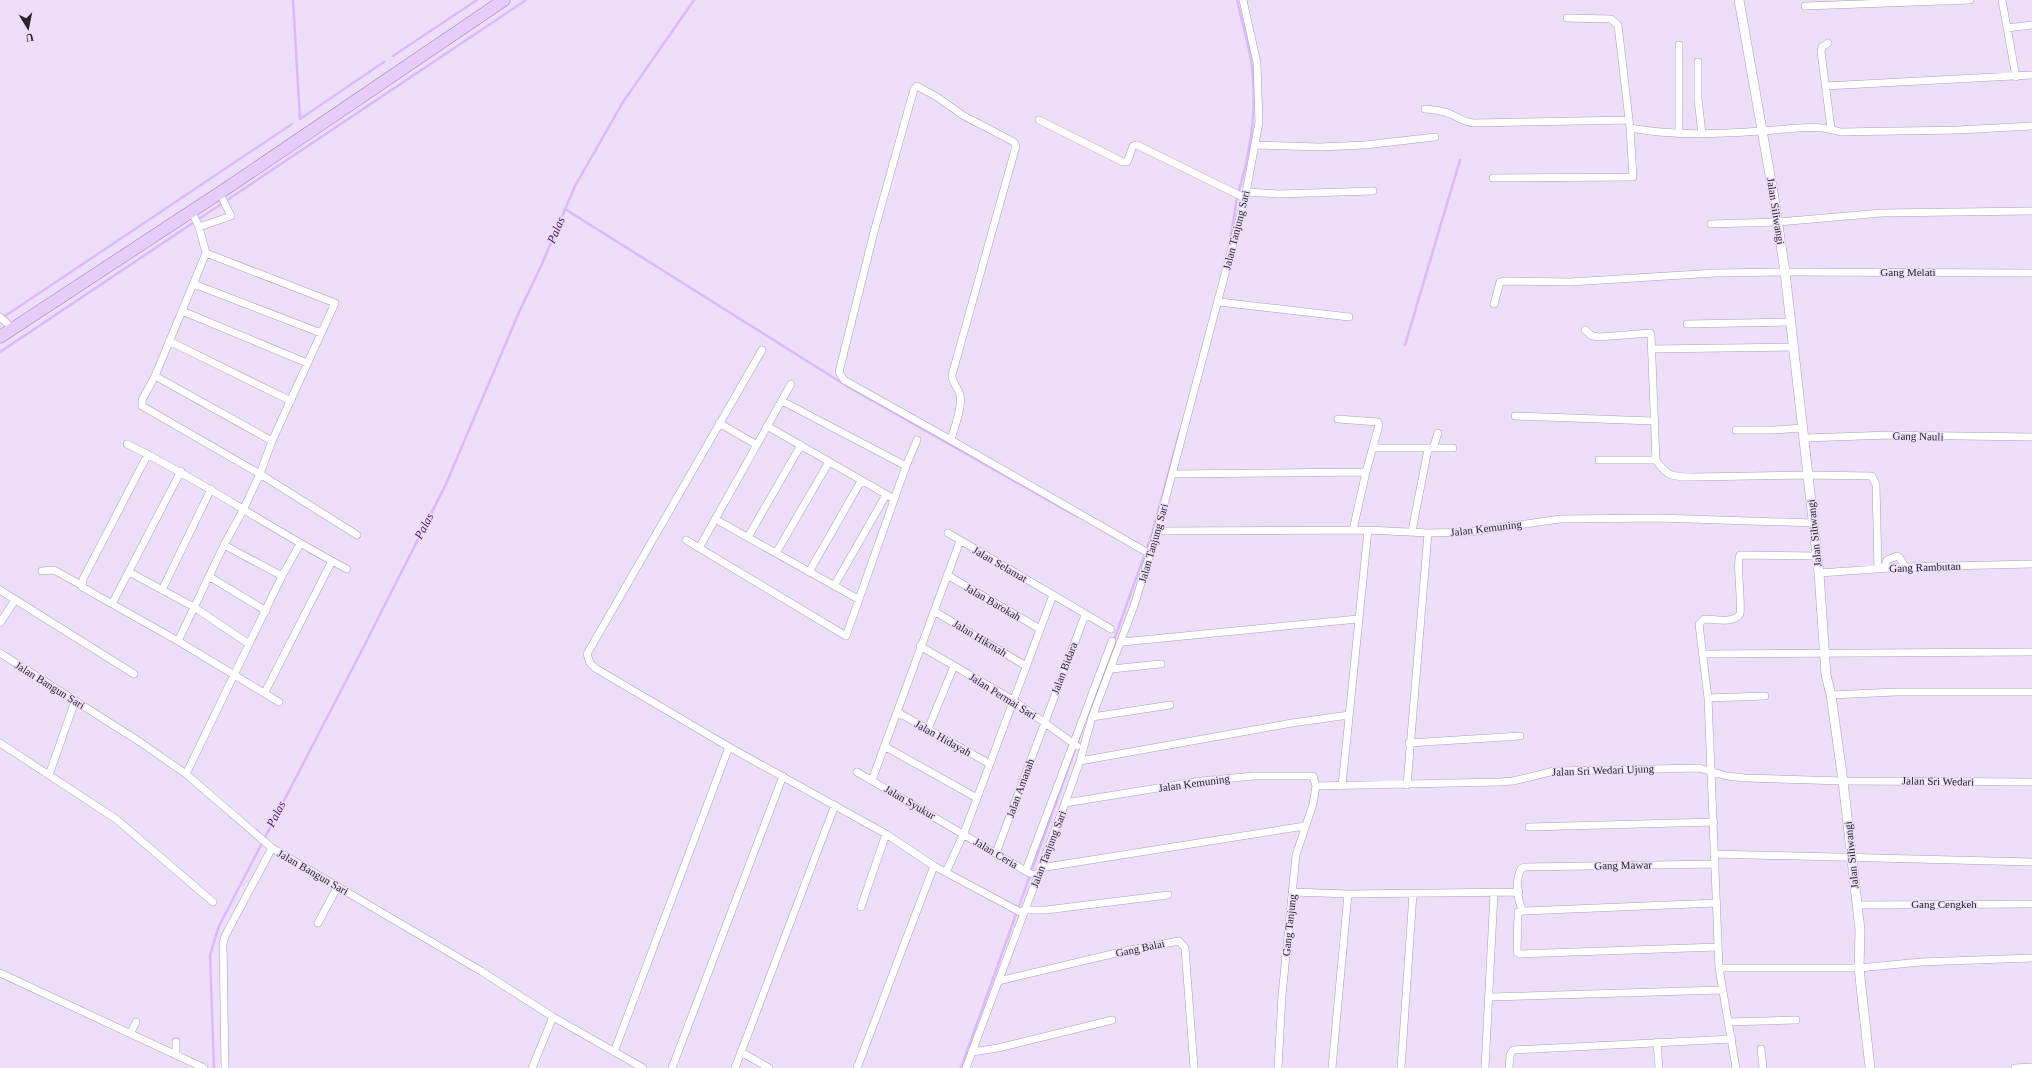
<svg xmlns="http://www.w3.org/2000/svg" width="2032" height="1068" viewBox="0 0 2032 1068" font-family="Georgia,serif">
<rect width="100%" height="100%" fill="#eddef9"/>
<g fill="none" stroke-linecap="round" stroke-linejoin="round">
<!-- stream -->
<path stroke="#deb8fc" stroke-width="2.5" d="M 293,0 L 300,119
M 1237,0 C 1241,18 1246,36 1250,54 C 1258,99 1252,147 1239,190
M 393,56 L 477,0
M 300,119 L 384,62
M 565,209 L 850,388 L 1078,517
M 1229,246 L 1237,198
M 2,318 L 292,124
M 1405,345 L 1460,160
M 0,352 L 526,0
M 1114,640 L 1152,534 L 1180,430
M 214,1068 L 210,955 L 219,926 L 361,652 L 446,484 L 520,310 L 542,264 L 575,186 L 623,102 L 694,0
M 961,1068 L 1082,730"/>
<!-- minor casing -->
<g stroke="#ac9eb7" stroke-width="8">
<path id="minor" d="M 2002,0 L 2016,77
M 1805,6 L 1970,0
M 2007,28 L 2032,25
M 1828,43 L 1822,47 L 1821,52 L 1831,128
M 1698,62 L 1698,99 L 1702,134
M 1825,86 L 2032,75
M 1425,109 C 1433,110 1442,110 1450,114 C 1460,118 1463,122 1474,123 L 1629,120
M 1039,120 L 1123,162 L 1127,162 L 1133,146 L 1137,145 L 1245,198
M 1630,128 C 1674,136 1717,134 1761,131 C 1786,130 1816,123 1840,132 L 1958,130 L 2032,126
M 1679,134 L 1679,45
M 1256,145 L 1320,147 L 1365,145 L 1435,137
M 1493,178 L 1633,177 L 1630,128 L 1618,25 L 1611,19 L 1567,18
M 1246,192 L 1279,194 L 1373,191
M 191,210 L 199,227 L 206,253 L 155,376 L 142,400 L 142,406 L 260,474 L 357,535
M 1711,224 L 1778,222 L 1882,213 L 2032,211
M 199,227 L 231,216 L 219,192
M 194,284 L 321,333
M 1219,302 L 1349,317
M 1494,304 L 1500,282 L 1506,281 L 1570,282 L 1716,273 L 1785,272 L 2032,273
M 182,311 L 307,363
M 0,317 L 13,329
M 1687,324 L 1790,322
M 1585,330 L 1592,336 L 1599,337 L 1650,333 L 1651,335 L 1656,460 C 1667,477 1673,477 1694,477 L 1808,475 L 1872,476 L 1876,485 L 1878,569
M 169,341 L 291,401
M 1652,349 L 1794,347
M 155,376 L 272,441
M 782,401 L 906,466
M 1515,416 L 1653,421
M 1338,419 L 1378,422 L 1379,425 L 1366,472 L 1353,530
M 719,423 L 757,445
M 767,426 L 894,499
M 1736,430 L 1774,430 L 1802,428
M 1805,438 L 1890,435 L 2032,437
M 951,440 L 844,380 L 839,372 L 874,232 L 914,89 L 917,86 L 937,97 L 964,116 L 1014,142 L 1016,146 L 952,375 C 952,383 958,387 960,395 C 963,405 954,429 951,440 L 1150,554
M 127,444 C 203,481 272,530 347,569
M 1374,448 L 1453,448
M 1433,448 L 1438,433
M 148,454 L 83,579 L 82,587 L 178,641 L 279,702
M 1599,460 L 1656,460
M 1173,474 L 1366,472
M 715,519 L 858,599
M 1157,531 L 1368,530 L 1428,533 L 1470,532 L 1560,519 L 1659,518 L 1813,523
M 1412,531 L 1428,449
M 948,533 L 1111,629
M 748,537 L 801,445
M 686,540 L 846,636 L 906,466 L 917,440
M 224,545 L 282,576
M 699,548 L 791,384
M 776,553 L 829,462
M 1884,568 L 1887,560 L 1897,556 L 1900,558 L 1905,567
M 42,571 L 54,570 L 81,585
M 129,572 L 194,607 L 249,644
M 809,572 L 861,481
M 1819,573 L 1905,567 L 2032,564
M 947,575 L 1040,629
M 210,577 L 266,611
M 834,586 L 886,495
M 0,590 L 134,674
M 162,590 L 211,489
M 112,604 L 181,471
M 934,611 L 1026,666
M 0,623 L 15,600
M 178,641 L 224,545 L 243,510 L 260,474 L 272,441 L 335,303 L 206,253
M 1122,642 L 1358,619
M 920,646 L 1013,700 L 1077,746
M 0,653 L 140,742 L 186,774 L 272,848 L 481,971 L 553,1017 L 643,1068
M 1704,654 L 2032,652
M 1111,669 L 1161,664
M 265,692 L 332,561
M 1831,695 L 1896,692 L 2032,692
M 1708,698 L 1765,696
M 897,712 L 990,764
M 1092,717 L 1170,705
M 928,729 L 954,666
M 0,743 L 116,819 L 213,902
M 1409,743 L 1520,736
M 884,746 L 977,798
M 729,747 L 595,668 L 590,663 L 587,654 L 762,350
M 1080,761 L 1292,723 L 1349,715
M 857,772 L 1029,873 L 1038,876
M 186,774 L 282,576 L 300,544
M 49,775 L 75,701
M 872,780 L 960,541
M 1407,785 L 1428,533
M 1316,786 L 1499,782 L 1513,781 L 1554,771 L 1699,768 L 1727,776 L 1745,778 L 1843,781 L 2032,782
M 1342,786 L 1368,530
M 1065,803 L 1201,781 L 1254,776 L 1313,776 L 1316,786 L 1313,804 L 1296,855 L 1282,995 L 1278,1068
M 1529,827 L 1714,822
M 996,853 L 1085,615
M 1715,854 L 2032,862
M 1715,864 L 1525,867 L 1521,869 C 1515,880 1517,900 1523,911 L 1717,903
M 1040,868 L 1305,826
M 1026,870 L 1112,641
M 946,872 L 964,833 L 1053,595
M 1293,892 L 1348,894 L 1519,892
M 1857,905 L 2032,904
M 861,907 L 886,834
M 1024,910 L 1046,910 L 1168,895
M 1523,911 L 1518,912 L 1517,952 L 1520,954 L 1718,947
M 318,923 L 338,886
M 1719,968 L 1859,968 L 1921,962 L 2032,958
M 0,973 L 204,1068
M 998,981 L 1125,951 L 1179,941 L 1185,948 L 1194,1068
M 1490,997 L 1721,990
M 1728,1022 L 1796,1020
M 130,1034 L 136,1022
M 176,1042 L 176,1055
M 1657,1042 L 1659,1068
M 1761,1049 L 1763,1068
M 614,1052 L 729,747 L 886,834 L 934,866 L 1022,913
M 741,1052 L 769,1068
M 972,1052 L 998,1048 L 1112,1020
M 225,1068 L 223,944 L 225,936 L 272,848
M 532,1068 L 553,1017
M 672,1068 L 783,776
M 735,1068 L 835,805
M 857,1068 L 934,866
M 966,1068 L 1065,803 L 1080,761 L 1092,717 L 1134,606 L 1157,531 L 1245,198 L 1259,122 L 1257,63 L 1243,0
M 1332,1068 L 1348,894
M 1401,1068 L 1413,894
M 1485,1068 L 1494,893
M 1509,1068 L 1510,1055 L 1513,1050 L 1732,1039
M 1736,1068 L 1719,968 L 1708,698 L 1699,624 L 1704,619 C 1714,619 1733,624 1740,614 C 1742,602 1736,561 1740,555 L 1816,556
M 2015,1068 L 2032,1067"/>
</g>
<!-- tertiary casing -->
<g stroke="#ac9eb7" stroke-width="10">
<path id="tertiary" d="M 1739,0 L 1774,198 L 1785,272 L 1819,573 L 1826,675 L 1831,695 L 1843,781 L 1860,930 L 1859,968 L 1870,1068"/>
</g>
<!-- primary casing -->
<g stroke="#9b7db2" stroke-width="13">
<path id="primary" d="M 0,337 L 224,190 L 504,0"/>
</g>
<!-- minor -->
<use href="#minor" stroke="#fff" stroke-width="7"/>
<!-- tertiary -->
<use href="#tertiary" stroke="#fff" stroke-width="9"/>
<!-- primary -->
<use href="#primary" stroke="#e8cdfb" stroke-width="12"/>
</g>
<g text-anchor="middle" stroke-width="3" stroke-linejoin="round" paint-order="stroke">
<!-- street labels -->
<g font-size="11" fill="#2a252f" stroke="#eddef9">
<text transform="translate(1776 211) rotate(81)" y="4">Jalan Siliwangi</text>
<text transform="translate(1236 230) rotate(-76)" y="4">Jalan Tanjung Sari</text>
<text x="1908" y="276">Gang Melati</text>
<text transform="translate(1918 436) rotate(1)" y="4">Gang Nauli</text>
<text transform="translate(1486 528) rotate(-7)" y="4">Jalan Kemuning</text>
<text transform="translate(1814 533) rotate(-96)" y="4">Jalan Siliwangi</text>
<text transform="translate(1153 543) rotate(-74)" y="4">Jalan Tanjung Sari</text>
<text transform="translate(1000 564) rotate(30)" y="4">Jalan Selamat</text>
<text transform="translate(1925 567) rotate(-2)" y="4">Gang Rambutan</text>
<text transform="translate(993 602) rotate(30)" y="4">Jalan Barokah</text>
<text transform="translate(980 638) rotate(31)" y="4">Jalan Hikmah</text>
<text transform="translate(1064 668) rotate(-69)" y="4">Jalan Bidara</text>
<text transform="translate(50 685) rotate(32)" y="4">Jalan Bangun Sari</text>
<text transform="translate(1003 696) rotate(32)" y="4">Jalan Permai Sari</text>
<text transform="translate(943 738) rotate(29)" y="4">Jalan Hidayah</text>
<text transform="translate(1603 770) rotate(-2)" y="4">Jalan Sri Wedari Ujung</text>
<text transform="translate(1938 781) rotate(1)" y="4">Jalan Sri Wedari</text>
<text transform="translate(1194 783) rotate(-8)" y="4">Jalan Kemuning</text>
<text transform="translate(1020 788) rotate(-70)" y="4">Jalan Amanah</text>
<text transform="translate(910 802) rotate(30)" y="4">Jalan Syukur</text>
<text transform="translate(1048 849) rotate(-69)" y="4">Jalan Tanjung Sari</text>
<text transform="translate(996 853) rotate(31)" y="4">Jalan Ceria</text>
<text transform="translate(1851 855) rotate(-96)" y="4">Jalan Siliwangi</text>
<text transform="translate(1623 865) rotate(-1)" y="4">Gang Mawar</text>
<text transform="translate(313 872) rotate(30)" y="4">Jalan Bangun Sari</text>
<text x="1944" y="908">Gang Cengkeh</text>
<text transform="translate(1289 925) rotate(-84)" y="4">Gang Tanjung</text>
<text transform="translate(1140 948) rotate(-12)" y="4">Gang Balai</text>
</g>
<!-- water labels -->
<g font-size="12" font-style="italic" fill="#471564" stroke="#eddef9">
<text transform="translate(556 230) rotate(-67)" y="4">Palas</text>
<text transform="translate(424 526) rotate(-63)" y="4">Palas</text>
<text transform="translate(276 814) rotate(-63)" y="4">Palas</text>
</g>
</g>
<!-- north arrow -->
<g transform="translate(28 28) rotate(170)" stroke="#eddef9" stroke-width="3" paint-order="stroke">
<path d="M0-3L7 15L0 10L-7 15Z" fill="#2a252f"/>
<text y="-6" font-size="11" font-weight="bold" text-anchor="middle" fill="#2a252f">U</text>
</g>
</svg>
